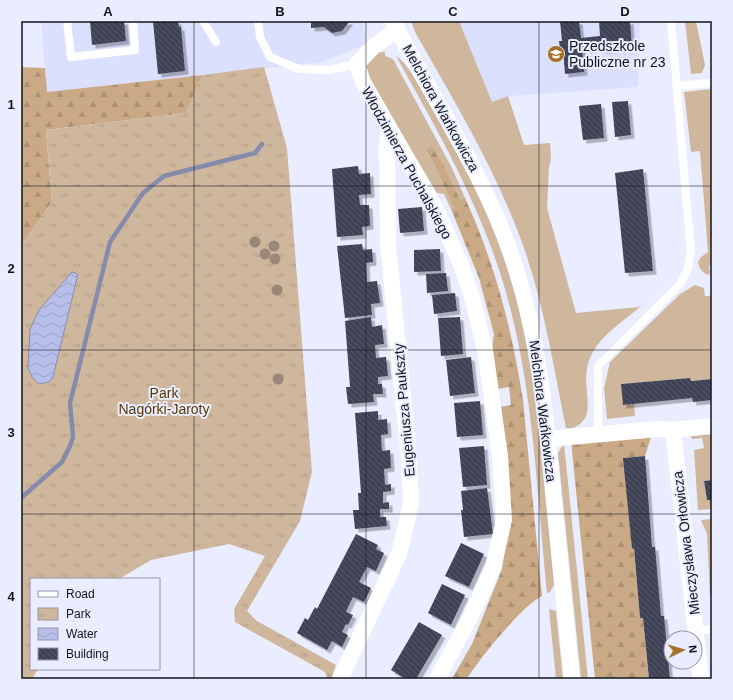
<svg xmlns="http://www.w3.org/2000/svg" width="733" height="700" viewBox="0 0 733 700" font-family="Helvetica,sans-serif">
<defs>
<pattern id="forest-firs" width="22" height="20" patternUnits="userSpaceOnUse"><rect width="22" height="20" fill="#caaa86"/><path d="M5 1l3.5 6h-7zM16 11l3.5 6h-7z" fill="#ad9173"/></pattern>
<pattern id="park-tufts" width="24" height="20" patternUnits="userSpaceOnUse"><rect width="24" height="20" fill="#cfb79d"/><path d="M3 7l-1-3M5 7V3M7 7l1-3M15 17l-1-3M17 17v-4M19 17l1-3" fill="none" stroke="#b19c87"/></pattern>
<pattern id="water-waves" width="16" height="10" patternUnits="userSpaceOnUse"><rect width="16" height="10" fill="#b7bee9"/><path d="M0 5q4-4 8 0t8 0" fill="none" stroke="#9ca2c7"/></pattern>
<pattern id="building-back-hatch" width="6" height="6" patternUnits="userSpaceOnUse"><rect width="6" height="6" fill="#404355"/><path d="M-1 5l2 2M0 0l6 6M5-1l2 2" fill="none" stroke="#585a69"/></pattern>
<filter id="shadow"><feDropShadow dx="3.5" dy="3.5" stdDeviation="0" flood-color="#0004"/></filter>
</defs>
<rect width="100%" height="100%" fill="#eaedff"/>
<!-- built -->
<path fill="#dbe0fe" d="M 41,21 L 363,21 L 367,44 L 322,62 L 47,92 Z
M 459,21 L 640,21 L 638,87 L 509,96 L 492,102 Z"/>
<!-- green -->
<path fill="#cfb79d" d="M 411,21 L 459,21 L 492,102 L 508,96 L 524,145 L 550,143 L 551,159 L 549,167 L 547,208 L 576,313 L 639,307 L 643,304 C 623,323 596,336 588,364 C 583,382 590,399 587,413 C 585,422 575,430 566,428 C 553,364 543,298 520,237 C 493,165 453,99 415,32 Z
M 685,21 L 696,21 L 705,65 L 702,73 L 691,74 Z
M 382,52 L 385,52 L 385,56 L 393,59 L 452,168 L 465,198 L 460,201 L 446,170 L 425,151 L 433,162 L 454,208 L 451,209 L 444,194 L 437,193 L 366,75 L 366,65 L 378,53 Z
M 396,56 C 411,66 425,97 435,113 C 473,174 503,243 520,313 C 541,402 545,494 554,585 L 550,592 L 547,593 C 537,496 534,395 508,300 C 485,213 440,135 396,56 Z
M 711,89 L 712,265 L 709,266 L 710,274 L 708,275 C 702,273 699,268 698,262 L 701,257 L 708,252 L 700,151 L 691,152 L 684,92 Z
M 695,285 L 704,288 L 705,296 L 712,296 L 712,379 L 691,381 L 690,378 L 622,384 L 623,405 L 634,404 L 635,416 L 607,419 L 604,388 L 610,362 L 680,294 Z
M 712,431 L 712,480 L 704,481 L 707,500 L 712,500 L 712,509 L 698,510 L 694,450 L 704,448 L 702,438 L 692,439 L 690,433 Z
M 564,443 L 588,679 L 581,679 L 558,453 Z
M 712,519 L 712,592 L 710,596 L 707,534 L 701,520 Z
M 549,609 L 556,611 L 563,679 L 556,679 Z"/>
<!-- forest -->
<path fill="url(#forest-firs)" d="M 21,67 L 45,68 L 47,92 L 203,75 L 186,113 L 46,130 L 52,202 L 21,246 Z
M 432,146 L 446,170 L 460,200 L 465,198 C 495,263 512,330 523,400 L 542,596 C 524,604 478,660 467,679 L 452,679 L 472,644 L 502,569 L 509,520 L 500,407 L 511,405 L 509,387 L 498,389 L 492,348 L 494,334 L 479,278 L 451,209 L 454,208 L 433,162 L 425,150 Z
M 651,437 L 645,456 L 624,458 L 632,548 L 634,548 L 640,618 L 643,618 L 649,679 L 595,679 L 571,441 Z"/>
<!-- park -->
<path fill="url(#park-tufts)" d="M 264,67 L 287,148 L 312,472 L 300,521 L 247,611 L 257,621 L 336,665 L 331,679 L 328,679 L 325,672 L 235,622 L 234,609 L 265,556 L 229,544 L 151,560 L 119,579 L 31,579 L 31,669 L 38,669 L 32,679 L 21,679 L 21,246 L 52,202 L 46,130 L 186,113 L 203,75 Z"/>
<!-- water -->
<path fill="url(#water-waves)" stroke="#868bab" d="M 72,272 L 78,274 L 53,377 L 49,382 L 39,384 L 32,377 L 28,368 L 30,329 L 39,310 Z"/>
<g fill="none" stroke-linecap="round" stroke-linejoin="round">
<!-- stream -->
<path stroke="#868bab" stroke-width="4.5" d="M 21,498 L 62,462 L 70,446 L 73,437 L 70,403 L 110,242 L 143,193 L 164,176 L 255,153 L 262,144"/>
</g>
<!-- building -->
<path fill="url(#building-back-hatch)" filter="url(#shadow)" d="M 90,21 L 124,21 L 126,41 L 92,45 Z
M 153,21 L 178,21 L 179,27 L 181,27 L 185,71 L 158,74 Z
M 311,21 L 349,21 L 349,22 L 342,31 L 332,33 L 324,27 L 311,28 Z
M 560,21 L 579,21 L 581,38 L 600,36 L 599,21 L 630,21 L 632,48 L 602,50 L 601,45 L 582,47 L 584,72 L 565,74 L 563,49 L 560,49 L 559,41 L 562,41 Z
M 628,101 L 631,135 L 615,137 L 612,102 Z
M 601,104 L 604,138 L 583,140 L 579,106 Z
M 358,166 L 359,174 L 370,173 L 371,194 L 359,195 L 360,205 L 369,205 L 370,226 L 362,227 L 363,235 L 337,237 L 332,169 Z
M 643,169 L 653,271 L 625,273 L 615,173 Z
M 422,207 L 424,231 L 400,233 L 398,209 Z
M 362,244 L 363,250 L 372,249 L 373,262 L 366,263 L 367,282 L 377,281 L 380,303 L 371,304 L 372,315 L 345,318 L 337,246 Z
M 440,249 L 441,271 L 414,272 L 414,250 Z
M 446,273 L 448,291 L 427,293 L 426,274 Z
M 455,293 L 457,311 L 434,314 L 432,295 Z
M 371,317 L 372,327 L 382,325 L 384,344 L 375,345 L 376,358 L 386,357 L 388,376 L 378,377 L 378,384 L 382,384 L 383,394 L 373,394 L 374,402 L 348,404 L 346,387 L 350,387 L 345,321 Z
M 460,317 L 463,354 L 441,356 L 438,318 Z
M 471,357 L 475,393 L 450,396 L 446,360 Z
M 690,378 L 691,381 L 712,379 L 712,400 L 693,402 L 692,398 L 623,405 L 621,384 Z
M 480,401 L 483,435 L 457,437 L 454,403 Z
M 378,411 L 378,420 L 387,419 L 388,434 L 381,435 L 382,451 L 390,450 L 391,468 L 384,469 L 385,485 L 391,484 L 391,491 L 383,492 L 383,503 L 389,502 L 389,509 L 380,509 L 380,517 L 386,517 L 387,526 L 355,529 L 353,510 L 359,510 L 358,493 L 361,493 L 355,413 Z
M 484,446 L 487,485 L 463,487 L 459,448 Z
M 645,456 L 652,547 L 655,547 L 661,616 L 664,616 L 670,679 L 649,679 L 643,618 L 640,618 L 634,548 L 632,549 L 623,458 Z
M 712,480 L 712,500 L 707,500 L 704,481 Z
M 487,488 L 493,534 L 464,537 L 461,510 L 463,510 L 461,491 Z
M 356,534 L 378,545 L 376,549 L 384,553 L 376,571 L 367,567 L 359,582 L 371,588 L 364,602 L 353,597 L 350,603 L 346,612 L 353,615 L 348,625 L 346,624 L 342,632 L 348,635 L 342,647 L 332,641 L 327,650 L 297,633 L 305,618 L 308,620 L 315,607 L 317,609 Z
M 461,543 L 484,554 L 469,587 L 445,576 Z
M 442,584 L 465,595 L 451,625 L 428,613 Z
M 419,622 L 442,635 L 416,679 L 406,679 L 391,670 Z"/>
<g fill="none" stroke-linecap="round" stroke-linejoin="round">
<!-- lane -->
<path stroke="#fff" stroke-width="8" d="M 67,21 L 71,57 L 135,50 L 133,21
M 203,21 L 216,42
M 258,21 L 260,37 L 270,57 L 299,69 L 329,70 L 357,64
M 677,86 L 712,83
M 598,434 L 598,366 L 681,283 L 687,271 L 691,252 L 671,21
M 696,631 L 712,629"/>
<!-- street -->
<path stroke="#fff" stroke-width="16" d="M 393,21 C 435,103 487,178 515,266 C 538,337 545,409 552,482 C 559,547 565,613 572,679
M 398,29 L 374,46 L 357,64 L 363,82 L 436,209 L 460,262 L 472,297 L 485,350 L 500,456 L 504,520 L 493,568 L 470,618 L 437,679
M 673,430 L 701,679
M 548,439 L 658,429 L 673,430 L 712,426
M 340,679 L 399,554 L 411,504 L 409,459 L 388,244 L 387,146 L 389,127"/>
</g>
<!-- trees -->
<g fill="#987">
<circle cx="255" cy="242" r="5.5"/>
<circle cx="274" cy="246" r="5.5"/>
<circle cx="265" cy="254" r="5.5"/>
<circle cx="275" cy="259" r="5.5"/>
<circle cx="277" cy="290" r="5.5"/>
<circle cx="278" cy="379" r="5.5"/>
</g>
<!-- grid -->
<path fill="none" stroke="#13141b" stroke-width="1" stroke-opacity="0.55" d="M 194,21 L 194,679M 366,21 L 366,679M 539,21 L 539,679M 21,186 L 712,186M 21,350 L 712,350M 21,514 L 712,514"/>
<!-- icons -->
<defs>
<g id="school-disc" transform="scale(0.9)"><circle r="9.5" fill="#a57029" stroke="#eaedff"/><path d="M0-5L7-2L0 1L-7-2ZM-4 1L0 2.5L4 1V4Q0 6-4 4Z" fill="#fff"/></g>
</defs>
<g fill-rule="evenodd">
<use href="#school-disc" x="556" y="54"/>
</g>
<g text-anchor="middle" stroke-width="4" stroke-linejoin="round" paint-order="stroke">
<!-- poi labels -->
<g font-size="14" fill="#13141b" stroke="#eaedff" text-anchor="start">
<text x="569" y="51">Przedszkole<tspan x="569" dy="16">Publiczne nr 23</tspan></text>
</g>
<!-- street labels -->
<g font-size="14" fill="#13141b" stroke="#eaedff">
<text transform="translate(441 108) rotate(61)" y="5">Melchiora Wańkowicza</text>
<text transform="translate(407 163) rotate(61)" y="5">Włodzimierza Puchalskiego</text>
<text transform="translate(404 410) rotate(-95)" y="5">Eugeniusza Paukszty</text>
<text transform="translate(543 411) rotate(83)" y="5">Melchiora Wańkowicza</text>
<text transform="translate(686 543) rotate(-97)" y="5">Mieczysława Orłowicza</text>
</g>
<!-- park labels -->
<g font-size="14" fill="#563607" stroke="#eaedff">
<text x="164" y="398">Park<tspan x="164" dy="16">Nagórki-Jaroty</tspan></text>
</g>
</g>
<!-- border -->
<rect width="733" height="700" fill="none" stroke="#eaedff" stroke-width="44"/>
<!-- legend -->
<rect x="30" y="578" width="130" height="92" fill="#eaedff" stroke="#9496a4"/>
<rect x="38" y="591" width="20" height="6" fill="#ffffff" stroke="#9496a4"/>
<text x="66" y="598" font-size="12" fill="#13141b">Road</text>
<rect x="38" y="608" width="20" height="12" fill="url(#park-tufts)" stroke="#9496a4"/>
<text x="66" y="618" font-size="12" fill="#13141b">Park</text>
<rect x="38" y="628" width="20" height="12" fill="url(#water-waves)" stroke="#9496a4"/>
<text x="66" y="638" font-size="12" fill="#13141b">Water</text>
<rect x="38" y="648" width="20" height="12" fill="url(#building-back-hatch)" stroke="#9496a4"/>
<text x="66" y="658" font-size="12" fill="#13141b">Building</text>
<!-- north arrow -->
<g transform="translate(683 650) rotate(85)"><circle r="19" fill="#eaedff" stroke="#9496a4"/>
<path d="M0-3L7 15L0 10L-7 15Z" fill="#a57029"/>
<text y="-6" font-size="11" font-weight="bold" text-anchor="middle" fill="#13141b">N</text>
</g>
<rect x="22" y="22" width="689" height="656" fill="none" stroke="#13141b" stroke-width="1.5"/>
<g font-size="13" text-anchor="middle" font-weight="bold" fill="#13141b">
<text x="108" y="16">A</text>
<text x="280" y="16">B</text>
<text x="453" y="16">C</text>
<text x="625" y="16">D</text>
<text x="11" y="109">1</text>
<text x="11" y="273">2</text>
<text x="11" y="437">3</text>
<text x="11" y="601">4</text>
</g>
</svg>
